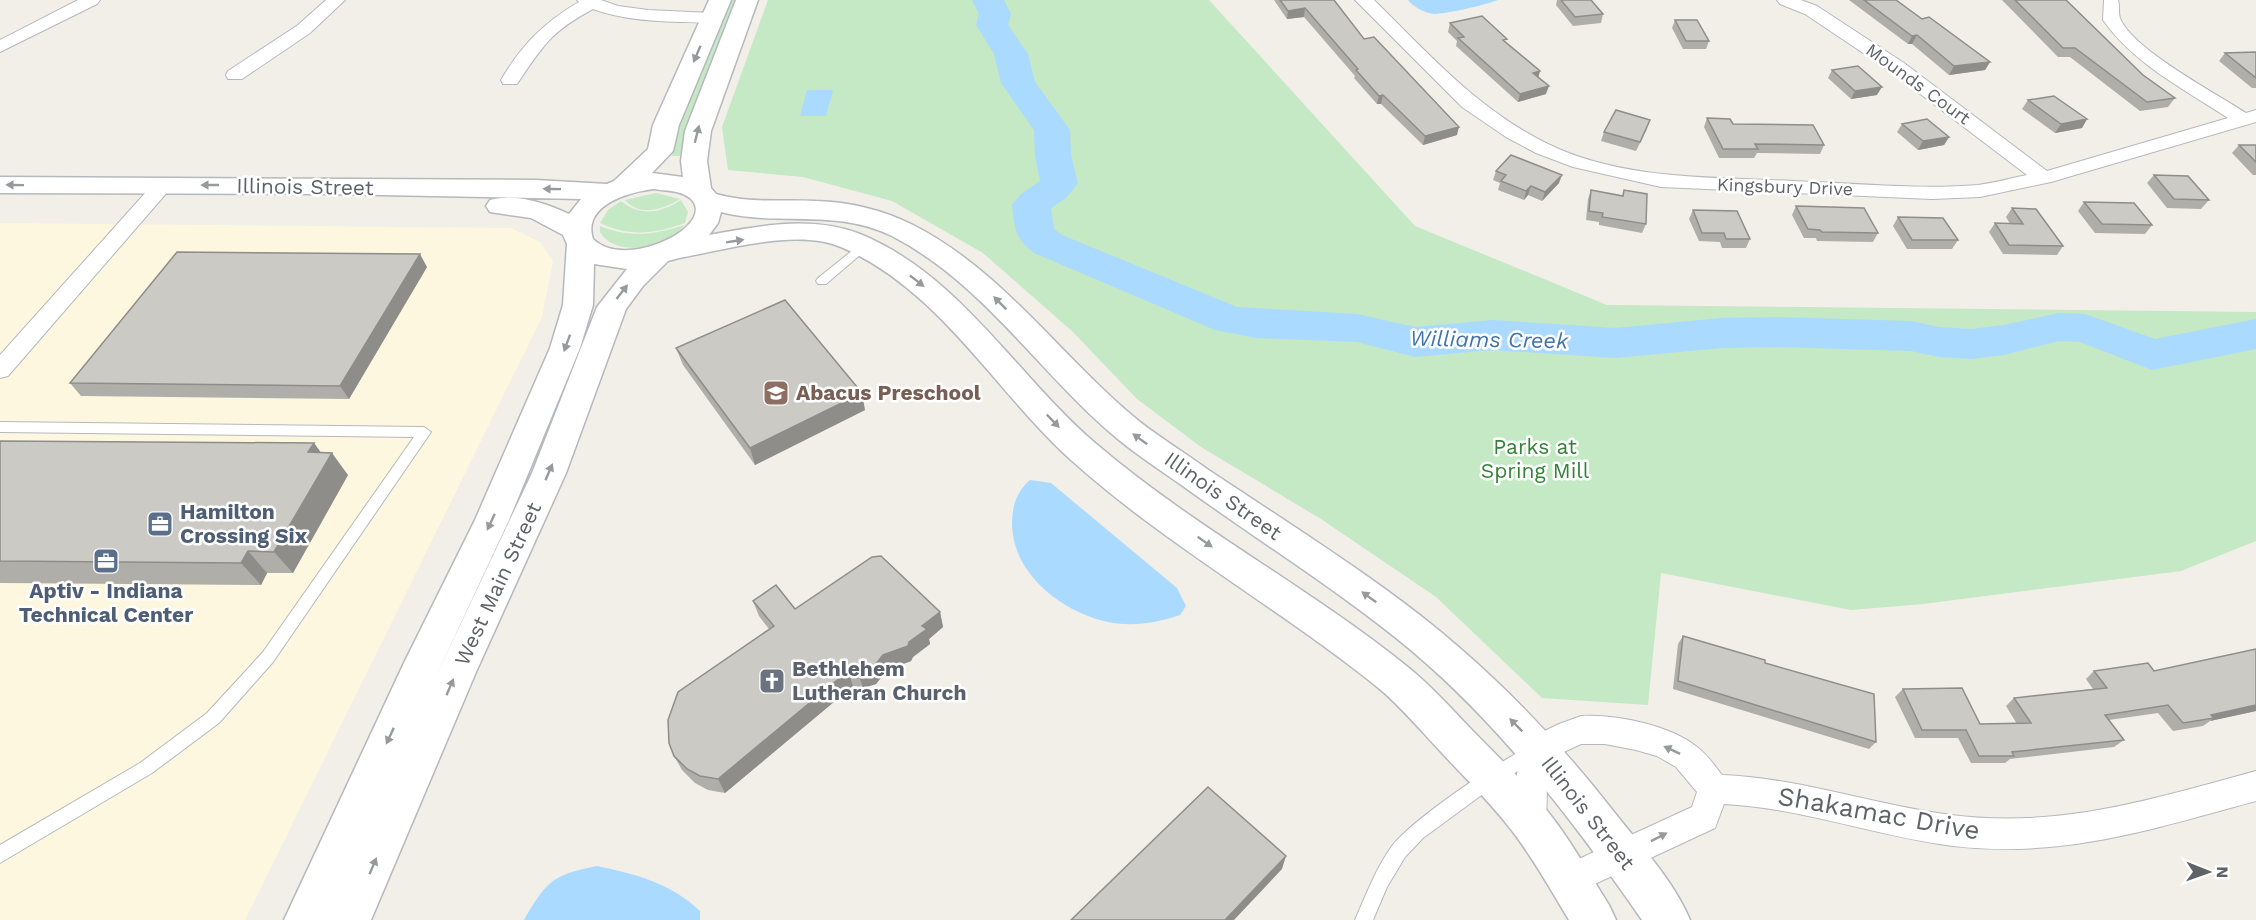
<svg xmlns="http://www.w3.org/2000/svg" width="2256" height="920" viewBox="0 0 2256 920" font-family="'Work Sans',sans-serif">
<rect width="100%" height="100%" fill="#f1efe8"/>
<!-- commercial -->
<path fill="#fef7e0" d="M 0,223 L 511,228 L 540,242 L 553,261 L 542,317 L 245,920 L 0,920 Z"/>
<!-- green -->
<path fill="#c5e8c5" d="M 727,0 L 737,0 L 688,121 L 680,156 L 672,156 L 682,113 Z
M 768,0 L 1209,0 L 1415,226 L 1607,305 L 2256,312 L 2256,541 L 2181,571 L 1923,604 L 1851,610 L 1661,573 L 1648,705 L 1542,698 L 1436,597 L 1321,519 L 1201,447 L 1137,399 L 1073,332 L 983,253 L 892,201 L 803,177 L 728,170 L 722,127 Z
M 656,193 L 680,199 C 662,210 640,217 625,200 Z
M 681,200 L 688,212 L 685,223 C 655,234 629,237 600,223 L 608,210 L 621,201 C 640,217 661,213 681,200 Z
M 684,225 C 668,248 616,259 600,232 L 600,226 C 629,238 654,235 684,225 Z"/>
<!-- water -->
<path fill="#aadaff" d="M 1408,0 L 1498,0 C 1485,5 1446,14 1433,14 C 1425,13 1412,6 1408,0 Z
M 807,90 L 833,90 L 826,116 L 800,116 Z
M 1030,480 L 1051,483 L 1177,588 L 1186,606 L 1180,615 C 1157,623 1132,627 1108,622 C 1062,612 1013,574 1012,525 C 1012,507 1016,492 1030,480 Z
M 597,866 C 635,874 671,883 700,911 L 700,920 L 524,920 C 547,881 552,875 597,866 Z"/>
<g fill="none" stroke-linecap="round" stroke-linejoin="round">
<!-- river -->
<path fill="#aadaff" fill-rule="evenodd" d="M 972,0 L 1004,0 L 1011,14 L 1008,25 L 1028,54 L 1035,82 L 1070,130 L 1071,155 L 1078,183 L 1066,198 L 1051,208 L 1054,229 L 1062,235 L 1237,307 L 1357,314 L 1415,327 L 1492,320 L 1615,328 L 1721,318 L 1777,317 L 1911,321 L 1939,327 L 1971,329 L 2004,325 L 2059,313 L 2085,314 L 2155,339 L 2256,319 L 2256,349 L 2152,370 L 2080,342 L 2059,341 L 2004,355 L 1971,359 L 1939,357 L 1911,351 L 1777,347 L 1721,348 L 1615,358 L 1492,350 L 1415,357 L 1357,342 L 1256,338 L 1215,330 L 1034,253 C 1014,237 1015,229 1012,205 L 1021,194 L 1040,181 L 1035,155 L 1034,130 L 1001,83 L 994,54 L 976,25 L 979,14 Z"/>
<!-- service casing -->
<g stroke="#b5b8bc" stroke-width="2">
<path id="service" d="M 863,242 L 869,246 L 867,249 L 826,284 L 818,284 L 816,281 L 818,278 Z
M 0,422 L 424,427 L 431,432 L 273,662 L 219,723 L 152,773 L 0,863 L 0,845 L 140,763 L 207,713 L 263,652 L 414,437 L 0,432 Z
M 1535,745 L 1541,747 L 1543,752 L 1541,757 L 1498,783 L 1423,838 L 1405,857 L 1387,887 L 1373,920 L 1355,920 C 1366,895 1376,868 1392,846 C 1412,820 1504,756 1535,745 Z"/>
</g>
<!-- minor casing -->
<g stroke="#b5b8bc" stroke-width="2">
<path id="minor" d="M 78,0 L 100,0 L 97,4 L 0,52 L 0,40 Z
M 326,0 L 345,0 L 310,33 L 242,79 L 228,79 L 226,75 L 228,71 L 298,25 Z
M 577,0 L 601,0 L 618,6 L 648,10 L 712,13 L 718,14 L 721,18 L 718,22 L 712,23 C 672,21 631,23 593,9 C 550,32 543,46 517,84 L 503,84 L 501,80 C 521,46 544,22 579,2 Z
M 1355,0 L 1374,0 C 1429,54 1477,109 1548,144 C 1621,180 1712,177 1793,181 C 1854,183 1917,190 1978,185 C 1995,183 2011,178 2027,175 L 1890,71 L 1805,14 L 1780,4 L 1777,0 L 1801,0 L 1817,6 L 1904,63 L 2047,171 L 2228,118 C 2184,89 2134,64 2103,20 L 2104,0 L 2118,0 C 2120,6 2118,12 2120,18 C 2132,49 2217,94 2246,113 L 2256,110 L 2256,122 L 2051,182 L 1980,197 L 1932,199 L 1661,187 L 1573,167 L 1536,153 L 1506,137 L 1462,107 Z
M 163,179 L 170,181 L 173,185 L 170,189 L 8,376 L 0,378 L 0,355 L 156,181 Z
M 1581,716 C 1615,714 1670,725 1697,747 C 1707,754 1714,765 1722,775 C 1800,778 1874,805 1951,815 C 2059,829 2153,799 2256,771 L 2256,801 C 2153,829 2061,859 1953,846 C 1876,836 1802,808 1724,804 L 1715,828 L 1569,896 L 1557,891 L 1552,880 L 1557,869 L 1692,807 L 1697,792 L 1676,767 L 1657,756 L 1636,750 L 1605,744 L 1581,744 L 1551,758 C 1542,782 1552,809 1541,833 L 1530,837 L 1519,833 C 1507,806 1517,765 1528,739 L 1559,724 Z"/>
</g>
<!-- tertiary casing -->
<g stroke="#b5b8bc" stroke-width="3">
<path id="tertiary" d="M 709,0 L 731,0 L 679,125 L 673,151 L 652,173 L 683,177 L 681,161 L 685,131 L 736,0 L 758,0 L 711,131 L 707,161 L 711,188 L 716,194 C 753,204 779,199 816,201 C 849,202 883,210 913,225 C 1005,272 1061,358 1140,422 C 1162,439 1185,453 1207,469 C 1267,509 1327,547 1385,589 C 1473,652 1548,727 1614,812 C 1640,845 1674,881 1690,920 L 1642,920 C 1574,822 1503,728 1412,651 C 1341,592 1262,543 1187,489 C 1165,473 1141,458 1119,440 C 1040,375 985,284 892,236 C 835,208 779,227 721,212 L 718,223 L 709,235 C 759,226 811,215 860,234 C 960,275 1016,375 1095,443 C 1193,527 1309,587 1409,668 C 1431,686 1449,706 1468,726 C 1494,753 1521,778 1544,807 C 1569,837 1588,872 1609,905 L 1616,920 L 1569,920 C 1552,892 1536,863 1516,836 C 1494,806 1467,780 1442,753 C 1422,732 1403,709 1381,690 C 1281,609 1167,546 1071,460 C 994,390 940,290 841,247 C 797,228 725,250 679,258 L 668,261 L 643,286 L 626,309 L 566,473 L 476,672 L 371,920 L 284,920 L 404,663 L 475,520 L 550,348 L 563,305 L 567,244 L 563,235 L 531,218 L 490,212 L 486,206 L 490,200 C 516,193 546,203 569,214 L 581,199 L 330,194 L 0,193 L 0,177 L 536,180 L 607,184 L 614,181 L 648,149 L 653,125 ZM 654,189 C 666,191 680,190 690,198 C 720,224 626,272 593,239 C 582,205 629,192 654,189 ZM 594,264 L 627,269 L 597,307 L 532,473 L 431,687 L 509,520 L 580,348 L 593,305 Z"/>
</g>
<!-- service -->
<use href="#service" fill="#fff" fill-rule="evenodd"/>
<!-- minor -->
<use href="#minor" fill="#fff" fill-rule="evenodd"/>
<!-- tertiary -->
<use href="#tertiary" fill="#fff" fill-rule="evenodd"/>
</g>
<!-- wall -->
<path fill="#afaea9" d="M 1274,0 L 1334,0 L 1364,39 L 1457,135 L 1423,145 L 1381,104 L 1377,104 L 1354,78 L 1355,76 L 1304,17 L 1287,19 Z
M 1557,0 L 1591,0 L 1603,14 L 1601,23 L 1573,26 L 1556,5 Z
M 1849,0 L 1896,0 L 1922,19 L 1990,62 L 1985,70 L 1949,75 L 1912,44 L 1908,44 Z
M 2002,0 L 2066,0 L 2143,75 L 2175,98 L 2168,107 L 2140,111 L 2070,57 L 2058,57 Z
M 1675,20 L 1709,41 L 1706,49 L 1683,49 L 1672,28 Z
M 1450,23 L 1506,43 L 1538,77 L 1546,94 L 1518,102 L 1456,46 L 1457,41 L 1448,32 Z
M 2256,52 L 2256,88 L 2252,88 L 2219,61 L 2225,53 Z
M 1832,70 L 1877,95 L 1851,99 L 1828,78 Z
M 2028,100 L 2087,119 L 2082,128 L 2055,133 L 2022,109 Z
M 1707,118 L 1824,145 L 1820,154 L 1757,153 L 1754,158 L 1719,158 L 1704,127 Z
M 1902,124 L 1949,137 L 1944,145 L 1918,150 L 1897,132 Z
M 1647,129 L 1636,151 L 1601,141 L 1604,132 Z
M 2239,145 L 2256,145 L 2256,175 L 2253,175 L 2232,153 Z
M 1496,171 L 1559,183 L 1542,201 L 1528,195 L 1524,200 L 1498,190 L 1500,183 L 1493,180 Z
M 2154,175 L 2209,200 L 2201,209 L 2167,208 L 2147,183 Z
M 1591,190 L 1622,196 L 1624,190 L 1646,224 L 1642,233 L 1599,225 L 1599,222 L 1586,220 L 1588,199 Z
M 2084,202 L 2152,225 L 2145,234 L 2095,233 L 2078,211 Z
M 1796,206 L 1878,233 L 1873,242 L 1817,241 L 1816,238 L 1804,238 L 1792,215 Z
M 2012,208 L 2063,246 L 2057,255 L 2003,254 L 1989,232 L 1995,223 L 2010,224 L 2006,217 Z
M 1693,210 L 1750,239 L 1746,248 L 1722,248 L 1720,242 L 1699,241 L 1689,219 Z
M 1898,217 L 1958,240 L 1952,249 L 1907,249 L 1893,226 Z
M 427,267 L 349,399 L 81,396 L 70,383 Z
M 676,348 L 865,410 L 755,465 L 683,365 Z
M 0,441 L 314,443 L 321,453 L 348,475 L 293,573 L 267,573 L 261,585 L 0,583 Z
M 753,601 L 795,609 L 940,612 L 943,627 L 929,639 L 930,644 L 913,657 L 911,661 L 887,670 L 876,684 L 863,688 L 853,686 L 725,793 L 708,790 L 695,783 L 682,770 L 674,756 L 769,629 L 759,616 Z
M 1683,636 L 1765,663 L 1876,742 L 1869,749 L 1673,689 L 1678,644 Z
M 2094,671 L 2154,671 L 2256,711 L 2210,721 L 2203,726 L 2173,731 L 2158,713 L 2109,720 L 2124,740 L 2114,747 L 2010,759 L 2005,763 L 1971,763 L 1958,738 L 1915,738 L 1895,697 L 1903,689 L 1980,724 L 2017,724 L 2006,706 L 2014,698 L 2093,689 L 2086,679 Z"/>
<!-- shaded-wall -->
<path fill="#8f8d8a" d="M 1305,8 L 1304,17 L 1287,19 L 1288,11 Z
M 1917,35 L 1912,44 L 1908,44 L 1912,36 Z
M 1990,62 L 1985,70 L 1949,75 L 1954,66 Z
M 1540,71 L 1538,79 L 1533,73 Z
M 1549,86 L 1546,94 L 1518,102 L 1520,94 Z
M 1882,87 L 1877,95 L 1851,99 L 1855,91 Z
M 1383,95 L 1381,104 L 1377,104 L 1379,96 Z
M 2087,119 L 2082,128 L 2055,133 L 2061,124 Z
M 1459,127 L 1457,135 L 1423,145 L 1425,136 Z
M 1949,137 L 1944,145 L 1918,150 L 1923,141 Z
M 1562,175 L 1559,183 L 1542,201 L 1545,192 Z
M 1531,186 L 1528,195 L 1524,200 L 1526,191 Z
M 420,254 L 427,267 L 349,399 L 340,386 Z
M 862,393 L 865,410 L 755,465 L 750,448 Z
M 314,443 L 327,461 L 332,453 L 348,475 L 293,573 L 274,552 L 308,452 Z
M 248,551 L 267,573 L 261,585 L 241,563 Z
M 940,612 L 943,627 L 929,639 L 930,644 L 913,657 L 911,661 L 887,670 L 876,684 L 863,688 L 858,673 L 883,655 L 909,642 L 922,626 Z
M 848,671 L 853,686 L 725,793 L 718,779 Z
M 2256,705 L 2256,711 L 2210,721 L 2214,718 L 2211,715 Z
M 1286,856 L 1282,869 L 1234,920 L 1225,920 Z"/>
<!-- building -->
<path fill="#cccac5" stroke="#8f8d8a" stroke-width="1.5" d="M 1280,0 L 1334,0 L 1364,39 L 1374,37 L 1459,127 L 1425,136 L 1383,95 L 1379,96 L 1356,70 L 1358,69 L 1305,8 L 1288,11 Z
M 1561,0 L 1591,0 L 1603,14 L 1575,17 Z
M 1864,0 L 1896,0 L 1922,19 L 1929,17 L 1990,62 L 1954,66 L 1917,35 L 1912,36 Z
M 2015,0 L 2066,0 L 2143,75 L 2175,98 L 2147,102 L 2075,48 L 2063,48 Z
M 1482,16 L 1507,39 L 1503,40 L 1540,71 L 1533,73 L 1549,86 L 1520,94 L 1458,38 L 1464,37 L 1450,23 Z
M 1675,20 L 1697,20 L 1709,41 L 1686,41 Z
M 2256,52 L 2256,78 L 2225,53 Z
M 1858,66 L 1882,87 L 1855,91 L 1832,70 Z
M 2054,96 L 2087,119 L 2061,124 L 2028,100 Z
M 1616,110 L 1650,120 L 1640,142 L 1604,132 Z
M 1707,118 L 1730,119 L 1733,124 L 1813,125 L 1824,145 L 1755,144 L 1758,149 L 1723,149 Z
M 1927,119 L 1949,137 L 1923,141 L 1902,124 Z
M 2239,145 L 2256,145 L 2256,162 Z
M 1511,155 L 1562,175 L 1545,192 L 1531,186 L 1526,191 L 1501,181 L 1506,175 L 1496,171 Z
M 2154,175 L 2188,176 L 2209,200 L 2174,199 Z
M 1591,190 L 1623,196 L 1624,190 L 1647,194 L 1646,224 L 1602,217 L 1603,213 L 1589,211 Z
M 2084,202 L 2134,203 L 2152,225 L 2102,224 Z
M 1796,206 L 1864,208 L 1878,233 L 1822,232 L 1820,230 L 1808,229 Z
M 2012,208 L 2036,209 L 2063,246 L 2009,245 L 1995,223 L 2023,224 Z
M 1693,210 L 1737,211 L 1750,239 L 1726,239 L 1724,233 L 1702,233 Z
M 1898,217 L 1943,218 L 1958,240 L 1912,240 Z
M 177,252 L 420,254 L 340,386 L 70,383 Z
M 785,300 L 862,393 L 750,448 L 676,348 Z
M 0,441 L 314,443 L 308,452 L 332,453 L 274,552 L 248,551 L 241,563 L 0,561 Z
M 881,556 L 940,612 L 922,626 L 927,629 L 909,642 L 908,646 L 883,655 L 872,669 L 858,673 L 848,671 L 718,779 L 700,776 L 687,769 L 674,756 L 669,743 L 668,720 L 678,692 L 774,626 L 753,601 L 776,585 L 795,609 L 872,557 Z
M 1683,636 L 1765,660 L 1765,663 L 1874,694 L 1876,742 L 1678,681 Z
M 2256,649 L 2256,705 L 2211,715 L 2214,718 L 2183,723 L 2168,705 L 2105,715 L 2124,740 L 2012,752 L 2014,756 L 1979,756 L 1966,730 L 1922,730 L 1903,689 L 1962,688 L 1980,724 L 2031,723 L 2014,698 L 2107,688 L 2094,671 L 2148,663 L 2154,671 Z
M 1208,787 L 1286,856 L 1225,920 L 1071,920 Z"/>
<!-- one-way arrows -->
<defs><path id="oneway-solid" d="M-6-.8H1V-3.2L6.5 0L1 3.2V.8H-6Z" transform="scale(1.5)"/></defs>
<g fill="#979a9d">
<use href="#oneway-solid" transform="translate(697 54) rotate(113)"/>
<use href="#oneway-solid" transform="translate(697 134) rotate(-76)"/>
<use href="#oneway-solid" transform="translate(15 185) rotate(-179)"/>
<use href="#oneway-solid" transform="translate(210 185) rotate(-180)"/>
<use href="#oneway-solid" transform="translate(552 189) rotate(-179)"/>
<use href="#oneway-solid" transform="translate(735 241) rotate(-9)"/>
<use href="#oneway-solid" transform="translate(917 281) rotate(38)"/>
<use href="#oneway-solid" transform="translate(622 292) rotate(-52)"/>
<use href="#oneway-solid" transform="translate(1000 303) rotate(-135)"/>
<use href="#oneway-solid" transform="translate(567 343) rotate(110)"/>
<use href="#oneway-solid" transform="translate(1053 421) rotate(46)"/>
<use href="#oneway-solid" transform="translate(1140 439) rotate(-144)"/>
<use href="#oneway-solid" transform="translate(549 472) rotate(-67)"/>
<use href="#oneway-solid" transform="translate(491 522) rotate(115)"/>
<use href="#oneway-solid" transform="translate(1205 542) rotate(35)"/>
<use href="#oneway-solid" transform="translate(1369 597) rotate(-144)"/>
<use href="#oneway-solid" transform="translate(450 687) rotate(-67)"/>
<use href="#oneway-solid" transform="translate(1516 725) rotate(-135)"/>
<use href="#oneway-solid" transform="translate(390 736) rotate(115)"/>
<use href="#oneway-solid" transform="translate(1672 750) rotate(-155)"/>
<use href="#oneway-solid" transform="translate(1659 837) rotate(-27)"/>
<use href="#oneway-solid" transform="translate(373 866) rotate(-67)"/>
</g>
<!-- icons -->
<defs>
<g id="school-square" transform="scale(1.35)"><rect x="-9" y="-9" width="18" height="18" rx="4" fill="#8d6e63" stroke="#fff"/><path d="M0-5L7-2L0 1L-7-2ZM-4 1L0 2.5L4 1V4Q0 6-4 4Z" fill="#fff"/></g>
<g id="office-square" transform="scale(1.35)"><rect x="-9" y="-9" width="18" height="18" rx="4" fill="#5c6f8a" stroke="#fff"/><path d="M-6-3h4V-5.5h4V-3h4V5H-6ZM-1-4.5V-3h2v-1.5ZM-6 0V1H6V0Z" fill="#fff"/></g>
<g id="church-square" transform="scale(1.35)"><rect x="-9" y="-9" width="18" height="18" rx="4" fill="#6b7280" stroke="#fff"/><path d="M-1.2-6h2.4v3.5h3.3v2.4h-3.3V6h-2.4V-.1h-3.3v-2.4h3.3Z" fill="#fff"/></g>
</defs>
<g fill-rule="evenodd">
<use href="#school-square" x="776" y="393"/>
<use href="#office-square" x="160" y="524"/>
<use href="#office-square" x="106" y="561"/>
<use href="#church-square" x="772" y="681"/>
</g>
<g text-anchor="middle" stroke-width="5" stroke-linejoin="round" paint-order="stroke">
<!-- far-street labels -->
<g font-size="18" fill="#5f6368" stroke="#fff">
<text transform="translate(1918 84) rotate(36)" y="6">Mounds Court</text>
<text transform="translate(1785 187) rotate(2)" y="6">Kingsbury Drive</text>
</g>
<!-- street labels -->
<g font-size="21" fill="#5f6368" stroke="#fff">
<text transform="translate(305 187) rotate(1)" y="7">Illinois Street</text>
<text transform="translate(1223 496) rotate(35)" y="7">Illinois Street</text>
<text transform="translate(498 584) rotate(-65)" y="7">West Main Street</text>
<text transform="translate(1588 813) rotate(52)" y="7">Illinois Street</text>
</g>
<!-- education labels -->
<g font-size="21" font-weight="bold" fill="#785e54" stroke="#fff" text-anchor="start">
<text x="796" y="400">Abacus Preschool</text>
</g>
<!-- park labels -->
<g font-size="21" fill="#348238" stroke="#fff">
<text x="1535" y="454">Parks at<tspan x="1535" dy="24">Spring Mill</tspan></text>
</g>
<!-- service labels -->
<g font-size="21" font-weight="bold" fill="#4e5e75" stroke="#fff" text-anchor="start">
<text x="180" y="519">Hamilton<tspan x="180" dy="24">Crossing Six</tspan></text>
<text x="106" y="598" text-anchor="middle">Aptiv - Indiana<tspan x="106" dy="24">Technical Center</tspan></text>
</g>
<!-- worship labels -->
<g font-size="21" font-weight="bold" fill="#5b616d" stroke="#fff" text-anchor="start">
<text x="792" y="676">Bethlehem<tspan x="792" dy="24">Lutheran Church</tspan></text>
</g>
<!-- water labels -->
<g font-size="22" font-style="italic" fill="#4174aa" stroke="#fff">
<text transform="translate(1489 339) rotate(1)" y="8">Williams Creek</text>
</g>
<!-- near-street labels -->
<g font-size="26" fill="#5f6368" stroke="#fff">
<text transform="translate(1879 813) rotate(10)" y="9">Shakamac Drive</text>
</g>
</g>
<!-- north arrow -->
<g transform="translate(2208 872) rotate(91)" stroke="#ffffff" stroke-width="4.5" paint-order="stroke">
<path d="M0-4.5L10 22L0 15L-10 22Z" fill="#5f6368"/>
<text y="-9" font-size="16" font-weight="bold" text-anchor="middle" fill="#5f6368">N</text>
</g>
</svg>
